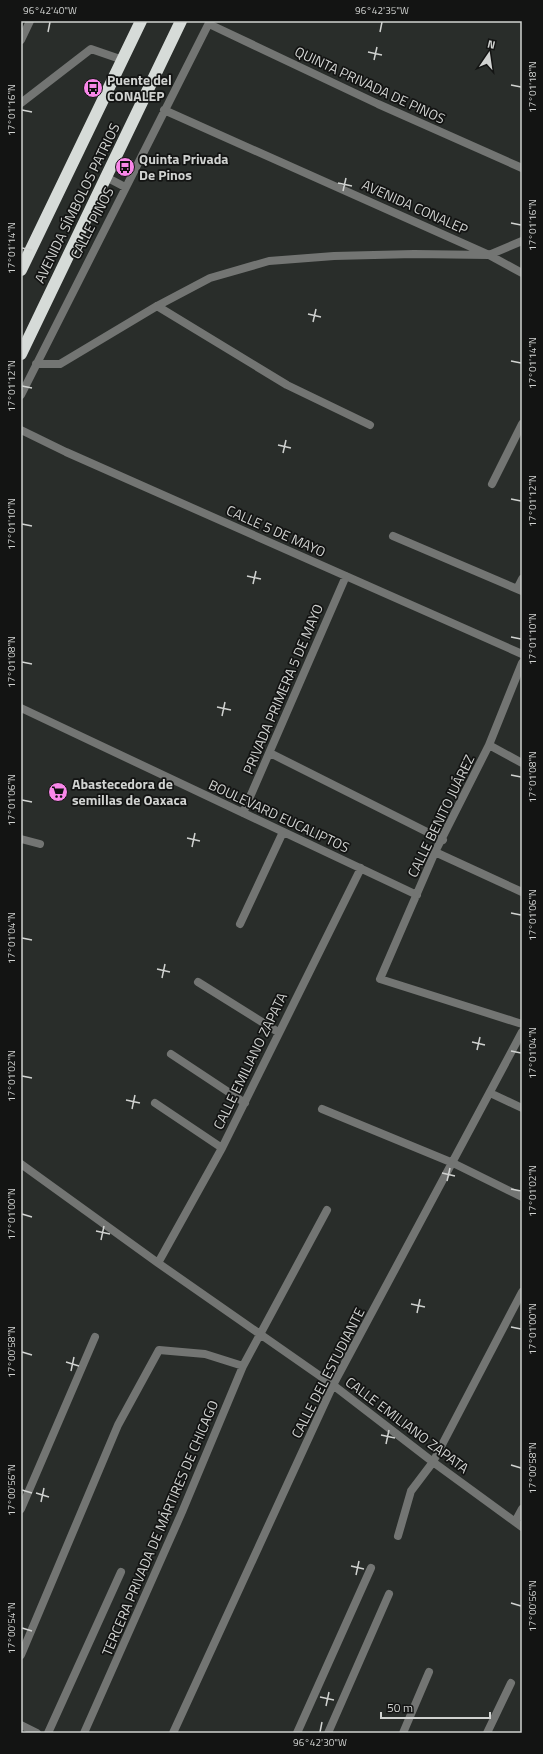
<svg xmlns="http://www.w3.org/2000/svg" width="543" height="1754" viewBox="0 0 543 1754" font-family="'Titillium Web',sans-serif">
<rect width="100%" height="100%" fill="#292d2a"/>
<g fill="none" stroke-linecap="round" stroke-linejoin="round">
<!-- street -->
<path stroke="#737573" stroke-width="8" d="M 209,24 L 378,104 L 522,168
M 21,40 L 30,21
M 21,103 L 91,49 L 123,60
M 164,110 L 489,255 L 522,273
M 106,177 L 125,187
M 157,306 L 287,385 L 370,425
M 36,364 L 60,364 L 157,306 L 210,278 L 269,261 L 334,256 L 414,254 L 489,255 L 522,241
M 21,395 L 210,21
M 21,430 L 66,452 L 522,654
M 492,484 L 522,424
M 393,536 L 522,591
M 517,589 L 522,579
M 522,663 L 489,745 L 435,852 L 380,979 L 522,1024
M 21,708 L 417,895
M 489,745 L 522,763
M 270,753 L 443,840
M 243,813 L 346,576
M 21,839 L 40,844
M 435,852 L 522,892
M 240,924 L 283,832
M 198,982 L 278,1032
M 171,1054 L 245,1103
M 490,1093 L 522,1108
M 155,1103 L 222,1148
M 322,1109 L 453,1163 L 522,1197
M 21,1164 L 158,1263 L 333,1385 L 433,1462 L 522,1527
M 158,1263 L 222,1148 L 361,868
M 21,1509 L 95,1337
M 515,1522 L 522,1509
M 398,1536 L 411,1491 L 433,1462 L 522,1292
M 21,1655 L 118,1425 L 159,1350 L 205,1354 L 243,1366
M 21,1725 L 37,1733
M 48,1733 L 121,1572
M 84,1733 L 182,1512 L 243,1366 L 327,1210
M 173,1733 L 333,1385 L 522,1032
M 297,1733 L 371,1568
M 328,1733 L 389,1594
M 403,1733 L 429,1672
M 487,1733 L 511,1683"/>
<!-- highway -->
<path stroke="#d6dbd8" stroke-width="12" d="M 21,270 L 141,21
M 21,354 L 181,21"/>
</g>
<!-- ticks -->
<path fill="none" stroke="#d1d3d1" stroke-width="1.5" d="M 48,32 L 50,22M 380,32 L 382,22M 368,52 L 382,55M 374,60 L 377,47M 511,85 L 521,87M 22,110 L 32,112M 338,183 L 352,186M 343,191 L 346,178M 511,223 L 521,225M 22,248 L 32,250M 308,314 L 321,317M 313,322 L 316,309M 511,361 L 521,363M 22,386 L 32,388M 278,445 L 291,448M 283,453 L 286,440M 511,499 L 521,501M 22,524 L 32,526M 247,576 L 261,579M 253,584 L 256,571M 511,637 L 521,639M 22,662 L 32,664M 217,707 L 231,710M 222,716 L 225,702M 511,775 L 521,777M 22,800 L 32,802M 187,838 L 200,841M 192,847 L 195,833M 511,913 L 521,915M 22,938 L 32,940M 157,969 L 170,972M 162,978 L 165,964M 472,1042 L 485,1045M 477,1050 L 480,1037M 511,1051 L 521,1053M 22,1076 L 32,1078M 126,1100 L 140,1103M 132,1109 L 135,1095M 442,1173 L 455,1176M 447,1181 L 450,1168M 511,1189 L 521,1191M 22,1214 L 32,1217M 96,1231 L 110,1234M 101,1240 L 104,1226M 411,1304 L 425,1307M 417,1313 L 420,1299M 511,1327 L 521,1329M 22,1352 L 32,1355M 66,1362 L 79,1366M 71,1371 L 74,1357M 381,1435 L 395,1438M 386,1444 L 389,1430M 511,1465 L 521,1468M 22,1490 L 32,1493M 36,1493 L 49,1497M 41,1502 L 44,1488M 351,1566 L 364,1569M 356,1575 L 359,1561M 511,1603 L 521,1606M 22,1628 L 32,1631M 320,1697 L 334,1700M 326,1706 L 329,1692M 320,1732 L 322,1722"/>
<!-- icons -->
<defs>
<g id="bus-disc" transform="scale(1)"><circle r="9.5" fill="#f987e9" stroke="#131413"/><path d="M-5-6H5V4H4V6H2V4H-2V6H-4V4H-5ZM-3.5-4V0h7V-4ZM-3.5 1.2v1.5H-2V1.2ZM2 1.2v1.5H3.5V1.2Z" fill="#111"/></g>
<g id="supermarket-disc" transform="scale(1)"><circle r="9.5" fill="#f987e9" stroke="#131413"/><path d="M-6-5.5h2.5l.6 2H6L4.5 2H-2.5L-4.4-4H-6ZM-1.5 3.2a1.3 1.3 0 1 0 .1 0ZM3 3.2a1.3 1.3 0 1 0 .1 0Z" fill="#111"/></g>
</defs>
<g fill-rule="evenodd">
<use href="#bus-disc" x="93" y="88"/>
<use href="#bus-disc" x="125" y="167"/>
<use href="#supermarket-disc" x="58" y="792"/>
</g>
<g text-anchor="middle" stroke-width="3.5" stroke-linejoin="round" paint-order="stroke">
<!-- poi labels -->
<g font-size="14" font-weight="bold" fill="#d1d3d1" stroke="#131413" text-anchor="start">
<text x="107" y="85">Puente del<tspan x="107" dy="16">CONALEP</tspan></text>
<text x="139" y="164">Quinta Privada<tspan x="139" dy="16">De Pinos</tspan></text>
<text x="72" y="789">Abastecedora de<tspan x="72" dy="16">semillas de Oaxaca</tspan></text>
</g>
<!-- street labels -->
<g font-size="14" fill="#d1d3d1" stroke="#131413">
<text transform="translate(370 85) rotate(25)" y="5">QUINTA PRIVADA DE PINOS</text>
<text transform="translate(77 203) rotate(-64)" y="5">AVENIDA SÍMBOLOS PATRIOS</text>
<text transform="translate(415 207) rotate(24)" y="5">AVENIDA CONALEP</text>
<text transform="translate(92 223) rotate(-63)" y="5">CALLE PINOS</text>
<text transform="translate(276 531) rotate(24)" y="5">CALLE 5 DE MAYO</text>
<text transform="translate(283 689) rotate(-67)" y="5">PRIVADA PRIMERA 5 DE MAYO</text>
<text transform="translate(279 816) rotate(25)" y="5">BOULEVARD EUCALIPTOS</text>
<text transform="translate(441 816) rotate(-64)" y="5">CALLE BENITO JUÁREZ</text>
<text transform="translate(250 1061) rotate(-64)" y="5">CALLE EMILIANO ZAPATA</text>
<text transform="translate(328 1373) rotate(-63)" y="5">CALLE DEL ESTUDIANTE</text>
<text transform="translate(407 1425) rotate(37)" y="5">CALLE EMILIANO ZAPATA</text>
<text transform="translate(160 1528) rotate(-67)" y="5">TERCERA PRIVADA DE MÁRTIRES DE CHICAGO</text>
</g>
</g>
<!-- border -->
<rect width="543" height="1754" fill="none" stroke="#131413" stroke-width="44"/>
<!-- north arrow -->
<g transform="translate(489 54) rotate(13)" stroke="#131413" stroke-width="3" paint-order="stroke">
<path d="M0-3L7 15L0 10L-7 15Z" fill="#d1d3d1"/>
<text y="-6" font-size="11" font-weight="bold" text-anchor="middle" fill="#d1d3d1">N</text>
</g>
<!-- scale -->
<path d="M381 1712v6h109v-6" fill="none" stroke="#d1d3d1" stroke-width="2"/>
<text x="387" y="1712" font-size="12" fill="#d1d3d1" stroke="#131413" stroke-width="3" paint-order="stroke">50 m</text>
<rect x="22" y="22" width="499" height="1710" fill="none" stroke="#d1d3d1" stroke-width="1.5"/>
<g font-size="10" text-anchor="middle" fill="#d1d3d1">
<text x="50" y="14">96°42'40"W</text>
<text x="382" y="14">96°42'35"W</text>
<text transform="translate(532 87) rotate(-90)" y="4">17°01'18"N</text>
<text transform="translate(11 110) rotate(-90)" y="4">17°01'16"N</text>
<text transform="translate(532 225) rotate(-90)" y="4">17°01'16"N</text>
<text transform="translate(11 248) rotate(-90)" y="4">17°01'14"N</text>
<text transform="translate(532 363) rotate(-90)" y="4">17°01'14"N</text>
<text transform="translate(11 386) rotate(-90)" y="4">17°01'12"N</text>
<text transform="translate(532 501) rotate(-90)" y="4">17°01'12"N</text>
<text transform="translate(11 524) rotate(-90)" y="4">17°01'10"N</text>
<text transform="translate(532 639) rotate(-90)" y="4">17°01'10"N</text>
<text transform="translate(11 662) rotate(-90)" y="4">17°01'08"N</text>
<text transform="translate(532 777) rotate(-90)" y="4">17°01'08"N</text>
<text transform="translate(11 800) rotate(-90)" y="4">17°01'06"N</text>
<text transform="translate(532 915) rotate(-90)" y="4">17°01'06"N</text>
<text transform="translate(11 938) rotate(-90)" y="4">17°01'04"N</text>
<text transform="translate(532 1053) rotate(-90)" y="4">17°01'04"N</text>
<text transform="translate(11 1076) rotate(-90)" y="4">17°01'02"N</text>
<text transform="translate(532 1191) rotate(-90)" y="4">17°01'02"N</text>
<text transform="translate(11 1214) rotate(-90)" y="4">17°01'00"N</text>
<text transform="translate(532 1329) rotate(-90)" y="4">17°01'00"N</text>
<text transform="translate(11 1352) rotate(-90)" y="4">17°00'58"N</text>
<text transform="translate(532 1468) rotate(-90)" y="4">17°00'58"N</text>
<text transform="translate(11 1490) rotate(-90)" y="4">17°00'56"N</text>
<text transform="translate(532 1606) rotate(-90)" y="4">17°00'56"N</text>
<text transform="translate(11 1628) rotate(-90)" y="4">17°00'54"N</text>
<text x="320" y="1746">96°42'30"W</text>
</g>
</svg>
